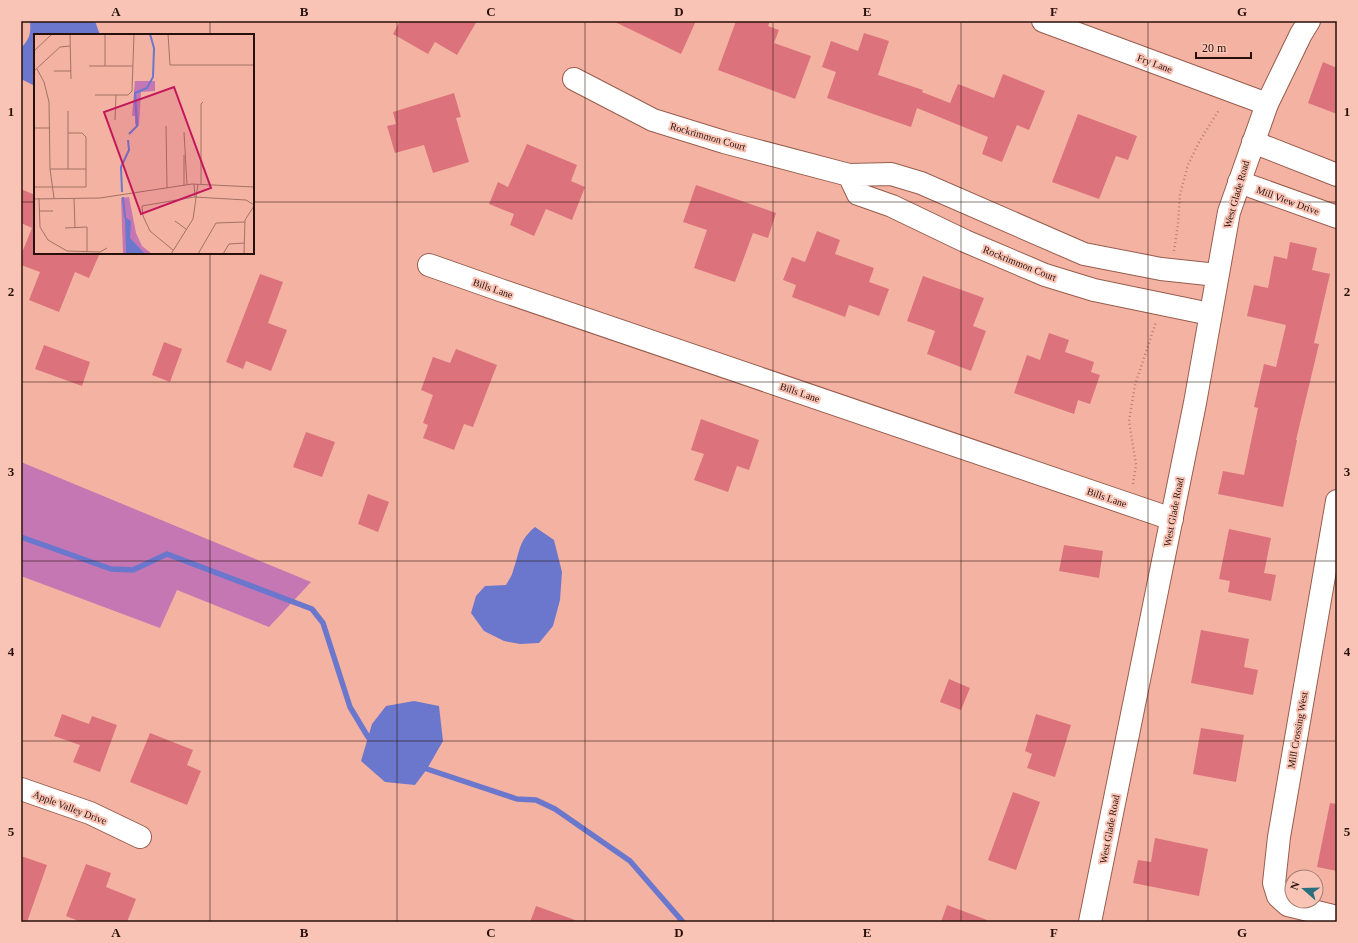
<svg xmlns="http://www.w3.org/2000/svg" width="1358" height="943" viewBox="0 0 1358 943" font-family="Georgia,serif">
<rect width="100%" height="100%" fill="#f4b3a2"/>
<!-- green -->
<path fill="#c477b2" d="M 21,462 L 311,582 L 269,627 L 177,590 L 160,628 L 21,576 Z"/>
<!-- water -->
<path fill="#6b77cd" d="M 30,21 L 95,21 L 100,35 L 35,35 L 35,86 L 21,79 L 21,48 C 30,39 31,33 30,21 Z
M 535,527 L 554,540 L 562,572 L 560,600 L 553,626 L 539,643 L 520,644 L 504,641 L 484,631 L 471,613 L 476,596 L 485,586 L 506,585 C 508,581 512,576 513,571 C 520,552 518,541 535,527 Z
M 414,701 L 439,706 L 443,741 L 427,769 L 415,785 L 385,782 L 361,761 L 372,724 L 386,706 Z"/>
<g fill="none" stroke-linecap="round" stroke-linejoin="round">
<!-- stream -->
<path stroke="#6b77cd" stroke-width="5.5" d="M 21,537 L 111,569 L 133,570 L 167,554 L 312,609 L 323,623 L 350,707 L 368,737 L 374,740
M 422,766 L 427,769 L 517,799 L 536,800 L 555,809 L 630,861 L 683,922"/>
</g>
<!-- building -->
<path fill="#dc737c" d="M 400,21 L 477,21 L 457,55 L 435,42 L 428,54 L 393,34 Z
M 613,21 L 696,21 L 681,54 Z
M 736,21 L 770,21 L 768,26 L 779,30 L 774,43 L 811,56 L 795,99 L 718,70 Z
M 864,33 L 889,41 L 878,75 L 923,90 L 922,92 L 950,103 L 958,84 L 994,98 L 1003,74 L 1045,91 L 1029,130 L 1017,125 L 1002,162 L 982,154 L 988,137 L 917,108 L 911,127 L 827,98 L 836,72 L 822,67 L 831,41 L 858,51 Z
M 1323,62 L 1337,68 L 1337,114 L 1308,103 Z
M 454,93 L 461,117 L 456,118 L 469,162 L 433,173 L 424,145 L 395,153 L 387,126 L 396,124 L 393,112 Z
M 1078,114 L 1137,136 L 1128,160 L 1116,156 L 1099,199 L 1052,182 Z
M 527,144 L 577,165 L 571,181 L 585,187 L 572,220 L 546,209 L 534,236 L 510,225 L 514,214 L 489,204 L 498,182 L 508,187 Z
M 696,185 L 776,213 L 768,238 L 753,233 L 735,282 L 694,268 L 707,230 L 683,222 Z
M 21,189 L 35,195 L 35,253 L 100,253 L 89,278 L 75,272 L 59,312 L 29,300 L 40,272 L 21,265 L 21,255 L 32,228 L 21,223 Z
M 817,231 L 840,240 L 835,254 L 874,268 L 869,282 L 889,289 L 879,316 L 849,305 L 845,317 L 792,297 L 796,285 L 783,280 L 792,257 L 805,262 Z
M 1290,242 L 1317,248 L 1312,270 L 1330,274 L 1314,343 L 1319,344 L 1296,440 L 1297,440 L 1283,507 L 1218,494 L 1223,471 L 1244,475 L 1258,408 L 1254,407 L 1264,364 L 1276,367 L 1286,325 L 1247,316 L 1254,285 L 1268,288 L 1274,256 L 1287,259 Z
M 260,274 L 283,282 L 268,323 L 287,330 L 271,371 L 246,361 L 243,369 L 226,362 Z
M 923,276 L 984,298 L 973,326 L 986,331 L 971,371 L 927,354 L 935,331 L 907,321 Z
M 1049,333 L 1069,340 L 1065,352 L 1094,362 L 1091,372 L 1100,375 L 1090,404 L 1078,400 L 1074,414 L 1014,393 L 1027,355 L 1040,360 Z
M 164,342 L 182,349 L 170,382 L 152,375 Z
M 44,345 L 90,362 L 82,386 L 35,369 Z
M 456,349 L 497,365 L 473,427 L 464,424 L 454,450 L 423,438 L 428,425 L 423,423 L 433,395 L 421,390 L 433,357 L 450,363 Z
M 701,419 L 759,440 L 749,470 L 737,466 L 728,492 L 694,480 L 704,454 L 691,450 Z
M 306,432 L 335,442 L 322,477 L 293,467 Z
M 368,494 L 389,502 L 378,532 L 358,524 Z
M 1229,529 L 1271,538 L 1264,573 L 1276,575 L 1271,601 L 1228,592 L 1230,581 L 1219,579 Z
M 1064,545 L 1103,551 L 1099,578 L 1059,571 Z
M 1201,630 L 1249,639 L 1244,667 L 1258,670 L 1253,695 L 1191,683 Z
M 949,679 L 970,688 L 961,710 L 940,702 Z
M 62,714 L 89,724 L 92,716 L 117,725 L 100,772 L 73,762 L 80,745 L 54,736 Z
M 1036,714 L 1071,725 L 1055,777 L 1027,768 L 1032,754 L 1025,751 Z
M 1201,728 L 1244,735 L 1236,782 L 1193,774 Z
M 150,733 L 193,750 L 187,765 L 201,771 L 187,805 L 130,782 Z
M 1013,792 L 1040,802 L 1016,870 L 988,860 Z
M 1330,803 L 1337,804 L 1337,871 L 1317,867 Z
M 1155,838 L 1208,849 L 1199,896 L 1133,883 L 1138,860 L 1151,862 Z
M 21,856 L 47,865 L 27,922 L 21,922 Z
M 86,864 L 111,873 L 106,887 L 136,899 L 127,922 L 81,922 L 66,916 Z
M 947,905 L 987,920 L 987,922 L 941,922 Z
M 536,906 L 575,920 L 575,922 L 530,922 Z"/>
<g fill="none" stroke-linecap="round" stroke-linejoin="round">
<!-- minor casing -->
<g stroke="#975d4e" stroke-width="24">
<path id="minor" d="M 1043,21 L 1267,104
M 574,79 L 653,120 L 724,142 L 849,175 L 891,174 L 921,183 L 1084,254 L 1161,269 L 1217,275
M 1253,142 L 1337,175
M 849,175 L 858,194 L 892,206 L 965,241 L 1045,275 L 1094,290 L 1210,314
M 1239,182 L 1337,217
M 429,265 L 500,290 L 1172,519
M 1337,501 L 1279,837 L 1274,883 L 1278,896 L 1288,905 L 1337,917
M 21,789 L 90,813 L 140,837"/>
</g>
<!-- major casing -->
<g stroke="#975d4e" stroke-width="24">
<path id="major" d="M 1090,922 L 1195,403 L 1229,212 L 1267,104 L 1301,34 L 1309,21"/>
</g>
<!-- path -->
<path stroke="#b58173" stroke-width="2.5" stroke-dasharray="1 3" stroke-linecap="butt" d="M 1174,251 L 1178,224 L 1180,194 L 1188,165 L 1199,142 L 1219,110
M 1133,484 L 1136,465 L 1129,421 L 1135,385 L 1156,322"/>
<!-- minor -->
<use href="#minor" stroke="#fff" stroke-width="22"/>
<!-- major -->
<use href="#major" stroke="#fff" stroke-width="22"/>
</g>
<!-- grid -->
<path fill="none" stroke="#27100a" stroke-width="1" stroke-opacity="0.55" d="M 210,21 L 210,35M 397,21 L 397,922M 585,21 L 585,922M 773,21 L 773,922M 961,21 L 961,922M 1148,21 L 1148,922M 21,202 L 35,202M 253,202 L 1337,202M 210,253 L 210,922M 21,382 L 1337,382M 21,561 L 1337,561M 21,741 L 1337,741"/>
<g text-anchor="middle" stroke-width="4" stroke-linejoin="round" paint-order="stroke">
<!-- street labels -->
<g font-size="10" fill="#27100a" stroke="#f9c4b5">
<text transform="translate(1155 63) rotate(20)" y="4">Fry Lane</text>
<text transform="translate(708 136) rotate(16)" y="4">Rockrimmon Court</text>
<text transform="translate(1236 194) rotate(-74)" y="4">West Glade Road</text>
<text transform="translate(1288 200) rotate(20)" y="4">Mill View Drive</text>
<text transform="translate(1020 263) rotate(22)" y="4">Rockrimmon Court</text>
<text transform="translate(493 288) rotate(19)" y="4">Bills Lane</text>
<text transform="translate(800 392) rotate(19)" y="4">Bills Lane</text>
<text transform="translate(1107 497) rotate(19)" y="4">Bills Lane</text>
<text transform="translate(1173 512) rotate(-79)" y="4">West Glade Road</text>
<text transform="translate(1297 730) rotate(-80)" y="4">Mill Crossing West</text>
<text transform="translate(70 807) rotate(21)" y="4">Apple Valley Drive</text>
<text transform="translate(1109 829) rotate(-79)" y="4">West Glade Road</text>
</g>
</g>
<!-- overview -->
<g transform="translate(34 34)">
<rect width="220" height="220" fill="#f4b3a2"/>
<path d="M 101,47 L 121,47 L 121,57 L 107,58 L 105,92 L 101,90 L 101,82 L 98,82 ZM 95,163 L 102,199 L 108,212 L 118,220 L 89,220 L 87,164 Z" fill="#c477b2"/>
<path d="M 91,183 L 97,187 L 96,204 L 111,220 L 92,220 Z" fill="#6b77cd"/>
<path fill="none" stroke="#6b77cd" stroke-width="2" d="M 95,100 L 103,92 L 101,59 L 113,54 L 119,43 L 120,14 L 116,0M 88,158 L 87,133 L 95,116 L 94,106M 89,163 L 91,184"/>
<path fill="none" stroke="#a27265" stroke-width="1" d="M 36,0 L 37,45M 134,0 L 136,31 L 220,31M 0,17 L 18,0M 55,32 L 99,32M 71,32 L 71,0M 3,35 L 10,48 L 15,68 L 16,135 L 20,164M 0,37 L 26,13 L 36,12M 20,37 L 37,37M 61,61 L 94,61 L 98,57 L 100,0M 81,86 L 82,61M 132,92 L 133,154M 0,94 L 16,94M 150,98 L 153,151M 16,135 L 52,135M 34,135 L 34,77M 160,150 L 161,163M 167,150 L 167,70 L 169,68M 150,152 L 150,121M 0,153 L 52,153 L 52,103 L 48,99 L 34,99M 5,164 L 6,193 L 14,206 L 33,217 L 66,218 L 73,214M 40,164 L 41,194M 0,165 L 66,164 L 158,150 L 220,153M 5,177 L 19,177M 141,187 L 152,195M 31,194 L 53,193 L 53,218M 139,216 L 116,197 L 109,182 L 108,172 L 160,163 L 212,166 L 220,171M 137,220 L 159,185 L 164,150M 164,220 L 182,189 L 211,188M 189,220 L 195,210 L 210,209M 210,220 L 211,186 L 220,172"/>
<path fill="#c2185b" fill-opacity="0.15" stroke="#c2185b" stroke-width="2" d="M 140,53 L 177,154 L 107,180 L 70,78 Z"/>
<rect width="220" height="220" fill="none" stroke="#27100a" stroke-width="2"/>
</g>
<!-- border -->
<rect width="1358" height="943" fill="none" stroke="#f9c4b5" stroke-width="44"/>
<!-- north arrow -->
<g transform="translate(1304 889) rotate(290)"><circle r="19" fill="#f9c4b5" stroke="#a57c71"/>
<path d="M0-3L7 15L0 10L-7 15Z" fill="#2b6f7f"/>
<text y="-6" font-size="11" font-weight="bold" text-anchor="middle" fill="#27100a">N</text>
</g>
<!-- scale -->
<path d="M1196 52v6h55v-6" fill="none" stroke="#27100a" stroke-width="2"/>
<text x="1202" y="52" font-size="12" fill="#27100a" stroke="#f9c4b5" stroke-width="3" paint-order="stroke">20 m</text>
<rect x="22" y="22" width="1314" height="899" fill="none" stroke="#27100a" stroke-width="1.5"/>
<g font-size="13" text-anchor="middle" font-weight="bold" fill="#27100a">
<text x="116" y="16">A</text>
<text x="304" y="16">B</text>
<text x="491" y="16">C</text>
<text x="679" y="16">D</text>
<text x="867" y="16">E</text>
<text x="1054" y="16">F</text>
<text x="1242" y="16">G</text>
<text x="11" y="116">1</text>
<text x="1347" y="116">1</text>
<text x="11" y="296">2</text>
<text x="1347" y="296">2</text>
<text x="11" y="476">3</text>
<text x="1347" y="476">3</text>
<text x="11" y="656">4</text>
<text x="1347" y="656">4</text>
<text x="11" y="836">5</text>
<text x="1347" y="836">5</text>
<text x="116" y="937">A</text>
<text x="304" y="937">B</text>
<text x="491" y="937">C</text>
<text x="679" y="937">D</text>
<text x="867" y="937">E</text>
<text x="1054" y="937">F</text>
<text x="1242" y="937">G</text>
</g>
</svg>
